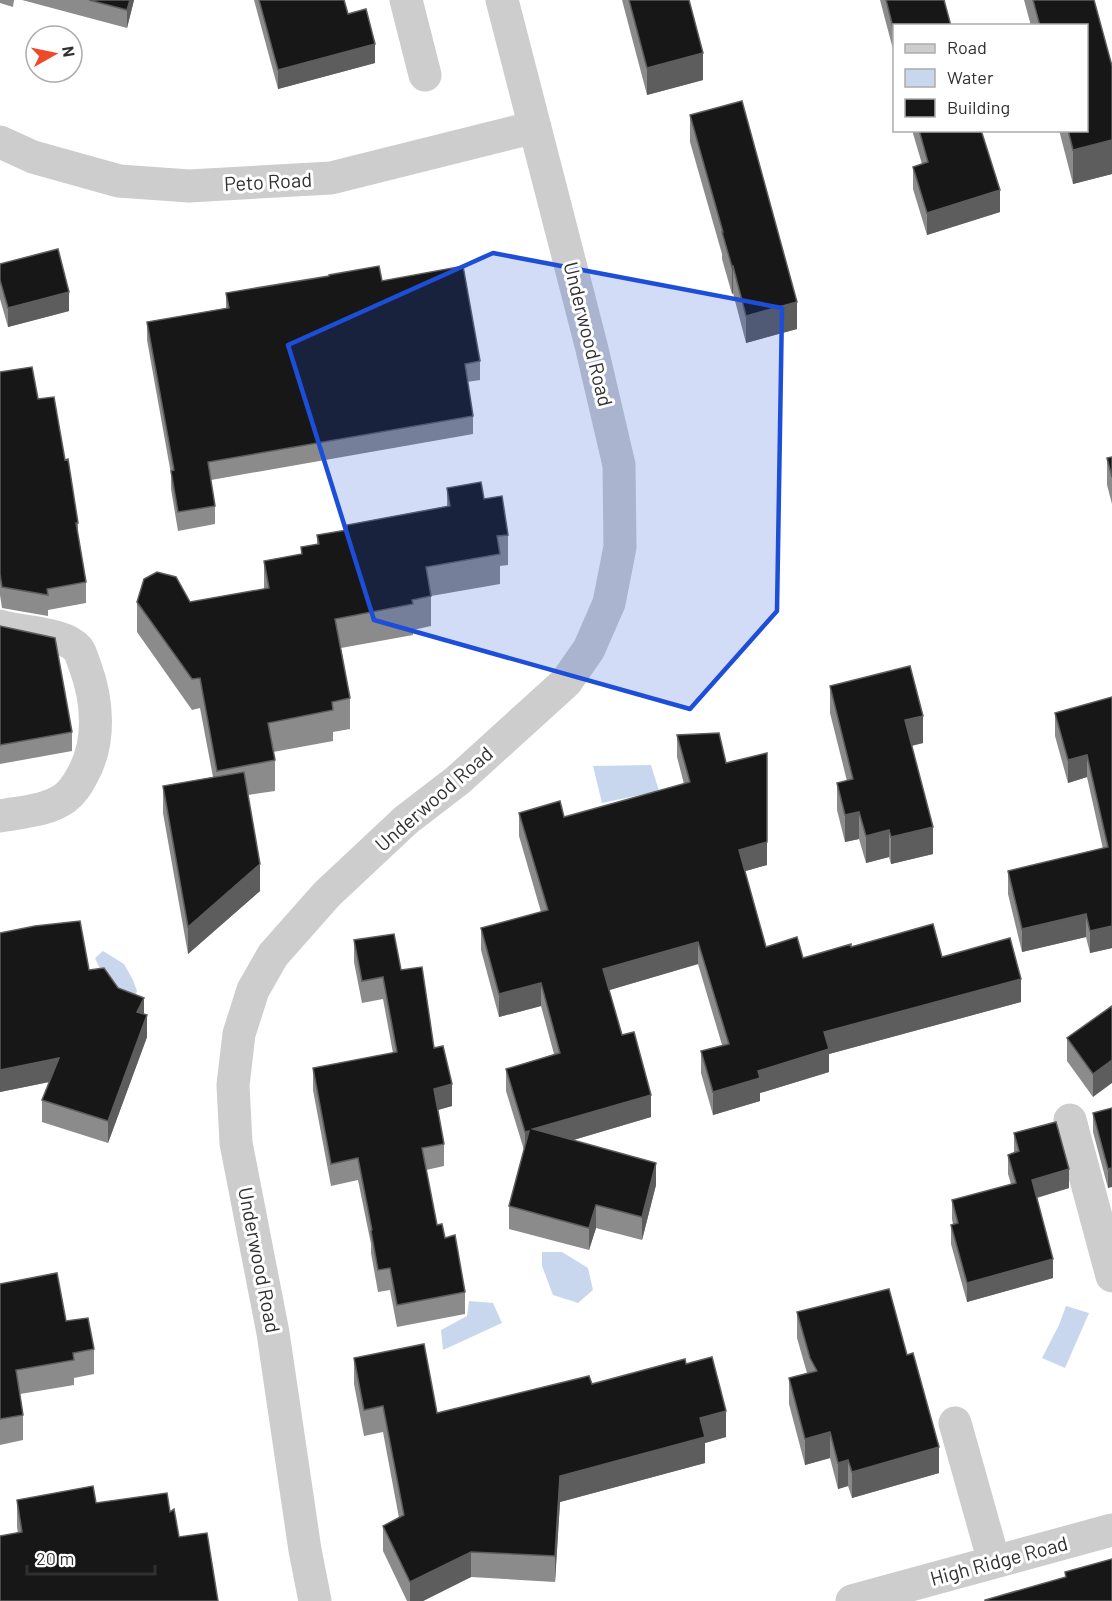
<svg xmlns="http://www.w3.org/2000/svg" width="1112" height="1601" viewBox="0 0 1112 1601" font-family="Barlow,sans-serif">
<rect width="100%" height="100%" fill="#fff"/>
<!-- water -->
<path fill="#c9d7ee" d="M 651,765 L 659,791 L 602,803 L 593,766 Z
M 103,951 L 124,964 L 133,980 L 137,991 L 133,1004 L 119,995 L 114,981 L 101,971 L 95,958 Z
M 542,1252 L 562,1252 L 588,1268 L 593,1290 L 578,1303 L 553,1295 L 542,1266 Z
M 469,1301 L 493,1303 L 502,1323 L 443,1350 L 441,1330 L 467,1316 Z
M 1066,1306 L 1089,1313 L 1065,1368 L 1042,1358 L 1059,1325 Z"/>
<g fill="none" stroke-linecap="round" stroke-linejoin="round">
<!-- minor -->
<path stroke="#cdcdcd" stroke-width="33" d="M 406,0 L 425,75
M 0,142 L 33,157 L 119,181 L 189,186 L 331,178 L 535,127
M 0,626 C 20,633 64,632 78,649 C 81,653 83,661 85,666 C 98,701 101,743 82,776 C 77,785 73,792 65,798 C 47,811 21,812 0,816
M 1070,1120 L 1112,1276
M 955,1423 L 994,1562
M 315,1601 L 305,1550 L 273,1333 L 236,1143 L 233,1085 L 239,1034 L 253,990 L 273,955 L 327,894 L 406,820 L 458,780 L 566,682 L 589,649 L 609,603 L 620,547 L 619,465 L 591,345 L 502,0
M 852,1601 L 1112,1530"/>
</g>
<!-- wall -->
<path fill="#8b8b8b" d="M 0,0 L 14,0 L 13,7 L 0,3 Z
M 22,0 L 134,0 L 127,28 Z
M 254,0 L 344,0 L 348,14 L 375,63 L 278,89 Z
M 622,0 L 689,0 L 703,80 L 647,95 Z
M 880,0 L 944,0 L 894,26 L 894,53 Z
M 1024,0 L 1094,0 L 1112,66 L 1112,174 L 1073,184 L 1059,130 L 1086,130 L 1086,26 L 1031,26 Z
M 690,115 L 797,329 L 746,343 L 733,293 L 732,294 L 722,259 L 722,254 L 690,142 Z
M 912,130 L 981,130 L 1000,212 L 927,235 L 913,189 L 913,167 L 922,164 Z
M 0,264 L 69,311 L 8,327 L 0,299 Z
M 382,281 L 480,361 L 480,380 L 467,382 L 473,416 L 473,434 L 211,480 L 215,506 L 215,524 L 178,531 L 171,489 L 171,474 L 147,340 L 147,322 L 226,308 L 226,293 Z
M 0,372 L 38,399 L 65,460 L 78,523 L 78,534 L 86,582 L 86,603 L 48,610 L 48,616 L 2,608 L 0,595 Z
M 1112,457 L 1112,504 L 1107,485 L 1107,458 Z
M 447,488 L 484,499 L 508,535 L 508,565 L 500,566 L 500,584 L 431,596 L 431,626 L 413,630 L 413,635 L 341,648 L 350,698 L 350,729 L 333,732 L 333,741 L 273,752 L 275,760 L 275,791 L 248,795 L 260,891 L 188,954 L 163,813 L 163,786 L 213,777 L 200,708 L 192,710 L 137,632 L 137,602 L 190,602 L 264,589 L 264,561 L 301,554 L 301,547 L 317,544 L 317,535 L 347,530 L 347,525 L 447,506 Z
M 0,626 L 72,732 L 72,751 L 0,764 Z
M 830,686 L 923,743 L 912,746 L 933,854 L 891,864 L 889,857 L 866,863 L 859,839 L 845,842 L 837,810 L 837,783 L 847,781 L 830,713 Z
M 1112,697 L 1112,948 L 1090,953 L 1086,937 L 1022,952 L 1008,894 L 1008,871 L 1103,849 L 1087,777 L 1068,783 L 1055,736 L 1055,713 Z
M 677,735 L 726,763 L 767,753 L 767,865 L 745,871 L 766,947 L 803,958 L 851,947 L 942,957 L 1021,1002 L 829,1054 L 829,1072 L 760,1093 L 760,1101 L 713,1115 L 701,1073 L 701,1051 L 722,1045 L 698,964 L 609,990 L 622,1035 L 651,1117 L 573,1140 L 656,1185 L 642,1240 L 596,1228 L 589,1250 L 509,1229 L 509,1206 L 524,1150 L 506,1091 L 506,1069 L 554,1054 L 541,1006 L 499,1017 L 481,950 L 481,928 L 541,912 L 519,836 L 519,813 L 564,817 L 684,784 L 677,757 Z
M 0,933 L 89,970 L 118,988 L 144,1014 L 147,1037 L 108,1143 L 42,1122 L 42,1100 L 49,1082 L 0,1092 Z
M 354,940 L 401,970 L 434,1048 L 452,1106 L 438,1110 L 444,1144 L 444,1166 L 426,1170 L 437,1225 L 445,1238 L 465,1292 L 465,1314 L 397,1327 L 390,1290 L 378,1292 L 371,1253 L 371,1244 L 358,1180 L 331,1186 L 313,1090 L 313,1068 L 393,1053 L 383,999 L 362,1003 L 354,962 Z
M 1112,1006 L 1093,1097 L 1067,1061 L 1067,1038 Z
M 1112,1108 L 1108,1188 L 1093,1132 L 1093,1113 Z
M 1014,1133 L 1069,1188 L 1037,1198 L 1053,1278 L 967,1302 L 951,1244 L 951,1225 L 953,1224 L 952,1219 L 952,1200 L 1011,1184 L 1008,1174 L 1008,1155 L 1014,1153 Z
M 0,1284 L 66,1321 L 94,1349 L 94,1374 L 74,1378 L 74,1385 L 20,1394 L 23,1415 L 23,1440 L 0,1445 Z
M 797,1312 L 939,1473 L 852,1498 L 848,1486 L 838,1489 L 830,1458 L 805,1465 L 789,1404 L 789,1378 L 807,1373 L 797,1338 Z
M 354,1358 L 437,1413 L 592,1384 L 686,1364 L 726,1437 L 705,1443 L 705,1463 L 560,1502 L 555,1582 L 471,1577 L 423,1601 L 407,1601 L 383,1551 L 383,1526 L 399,1518 L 383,1432 L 364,1436 L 354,1384 Z
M 17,1500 L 96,1503 L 170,1512 L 179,1537 L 18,1533 L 17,1527 Z"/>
<!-- shaded-wall -->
<path fill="#5d5d5d" d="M 130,0 L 134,0 L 127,28 L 127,10 Z
M 375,44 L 375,63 L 278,89 L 278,70 Z
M 703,53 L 703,80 L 647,95 L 647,68 Z
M 1112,140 L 1112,174 L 1073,184 L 1073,150 Z
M 1000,190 L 1000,212 L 927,235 L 927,213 Z
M 733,266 L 733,293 L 732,294 L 732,267 Z
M 69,292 L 69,311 L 8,327 L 8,308 Z
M 797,302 L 797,329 L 746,343 L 746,316 Z
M 923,716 L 923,743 L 905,747 L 905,720 Z
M 1087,755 L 1087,777 L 1068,783 L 1068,760 Z
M 859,812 L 859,839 L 845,842 L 845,815 Z
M 933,827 L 933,854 L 891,864 L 891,837 Z
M 889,830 L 889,857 L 866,863 L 866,836 Z
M 767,842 L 767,865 L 739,873 L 739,850 Z
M 260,864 L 260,891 L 188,954 L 188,927 Z
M 1086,914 L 1086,937 L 1022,952 L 1022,929 Z
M 1112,926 L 1112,948 L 1090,953 L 1090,931 Z
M 698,942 L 698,964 L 603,992 L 603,969 Z
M 1021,979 L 1021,1002 L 829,1054 L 829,1072 L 760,1093 L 760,1101 L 713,1115 L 713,1092 L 758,1071 L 824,1032 Z
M 541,983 L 541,1006 L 499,1017 L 499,994 Z
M 144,998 L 144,1020 L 137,1012 Z
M 147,1015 L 147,1037 L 108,1143 L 108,1121 Z
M 59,1058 L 59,1080 L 0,1092 L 0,1070 Z
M 1112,1060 L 1112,1083 L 1093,1097 L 1093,1074 Z
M 452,1084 L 452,1106 L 434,1111 L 434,1089 Z
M 651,1095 L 651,1117 L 533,1152 L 533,1129 Z
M 529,1131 L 525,1154 L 525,1132 Z
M 656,1163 L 656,1185 L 642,1240 L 642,1217 Z
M 1112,1168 L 1112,1187 L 1108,1188 L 1108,1169 Z
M 1069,1169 L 1069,1188 L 1032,1199 L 1032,1180 Z
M 596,1205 L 596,1228 L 589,1250 L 589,1228 Z
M 1053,1259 L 1053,1278 L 967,1302 L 967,1283 Z
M 726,1411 L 726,1437 L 705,1443 L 705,1463 L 560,1502 L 555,1582 L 555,1556 L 560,1476 L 700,1418 Z
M 830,1432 L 830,1458 L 805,1465 L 805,1439 Z
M 939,1447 L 939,1473 L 852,1498 L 852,1472 Z
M 848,1460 L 848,1486 L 838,1489 L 838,1463 Z
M 471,1552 L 471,1577 L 423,1601 L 410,1601 L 410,1582 Z"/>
<!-- building -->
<path fill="#171717" stroke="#5d5d5d" stroke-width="1.5" d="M 89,0 L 130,0 L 127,10 Z
M 259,0 L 344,0 L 348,14 L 366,9 L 375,44 L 278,70 Z
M 629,0 L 689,0 L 703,53 L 647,68 Z
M 886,0 L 944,0 L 951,26 L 894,26 L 894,31 Z
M 1033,0 L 1094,0 L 1112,66 L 1112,140 L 1073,150 L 1068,130 L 1086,130 L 1086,26 L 1040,26 Z
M 742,101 L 797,302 L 746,316 L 733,266 L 732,267 L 722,232 L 723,232 L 690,115 Z
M 919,130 L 981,130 L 1000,190 L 927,213 L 913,167 L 928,162 Z
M 58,249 L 69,292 L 8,308 L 0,280 L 0,264 Z
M 379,266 L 382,281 L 463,266 L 480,361 L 465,364 L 473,416 L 208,462 L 215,506 L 178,512 L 171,471 L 174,470 L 147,322 L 229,308 L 226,293 L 329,276 L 329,275 Z
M 32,367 L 38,399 L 54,397 L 65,460 L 68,459 L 78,523 L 76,523 L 86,582 L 47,589 L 48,595 L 2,587 L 0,574 L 0,372 Z
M 1112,457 L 1112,477 L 1107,458 Z
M 481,482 L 484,499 L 502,496 L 508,535 L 497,536 L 500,554 L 426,567 L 431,596 L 412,600 L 413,604 L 335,619 L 350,698 L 332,702 L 333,710 L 268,723 L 275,760 L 217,771 L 200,678 L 192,679 L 137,602 L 144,579 L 157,572 L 176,577 L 190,602 L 269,588 L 264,561 L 302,554 L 301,547 L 319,544 L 317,535 L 347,530 L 347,525 L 450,506 L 447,488 Z
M 0,626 L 55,638 L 72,732 L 0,745 Z
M 910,666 L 923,716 L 905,720 L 933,827 L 891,837 L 889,830 L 866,836 L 859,812 L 845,815 L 837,783 L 853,779 L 830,686 Z
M 1112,697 L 1112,926 L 1090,931 L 1086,914 L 1022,929 L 1008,871 L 1108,847 L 1087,755 L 1068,760 L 1055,713 Z
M 719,733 L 726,763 L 767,753 L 767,842 L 739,850 L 766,947 L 797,937 L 803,958 L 851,944 L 851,947 L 933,924 L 942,957 L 1010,938 L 1021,979 L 824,1032 L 829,1049 L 758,1071 L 760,1078 L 713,1092 L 701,1051 L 729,1044 L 698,942 L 603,969 L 622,1035 L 634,1032 L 651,1095 L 533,1129 L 656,1163 L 642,1217 L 596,1205 L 589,1228 L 509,1206 L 529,1131 L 525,1132 L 506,1069 L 560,1053 L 541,983 L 499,994 L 481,928 L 548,910 L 519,813 L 560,801 L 564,817 L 690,782 L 677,735 Z
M 244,772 L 260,864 L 188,927 L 163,786 Z
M 80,921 L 89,970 L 104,968 L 118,988 L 144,998 L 137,1012 L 147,1015 L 108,1121 L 42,1100 L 59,1058 L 0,1070 L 0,933 L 35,926 Z
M 394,934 L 401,970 L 422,967 L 434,1048 L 443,1046 L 452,1084 L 434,1089 L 444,1144 L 422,1148 L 437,1225 L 442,1224 L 445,1238 L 455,1235 L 465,1292 L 397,1305 L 390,1268 L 378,1270 L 371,1231 L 372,1230 L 358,1158 L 331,1164 L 313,1068 L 397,1052 L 383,977 L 362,981 L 354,940 Z
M 1112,1006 L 1112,1060 L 1093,1074 L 1067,1038 Z
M 1112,1108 L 1112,1168 L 1108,1169 L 1093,1113 Z
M 1056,1122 L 1069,1169 L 1032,1180 L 1053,1259 L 967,1283 L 951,1225 L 958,1223 L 952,1200 L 1016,1183 L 1008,1155 L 1019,1151 L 1014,1133 Z
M 57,1273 L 66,1321 L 88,1318 L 94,1349 L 73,1353 L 74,1360 L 16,1370 L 23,1415 L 0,1419 L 0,1284 Z
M 889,1289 L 907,1355 L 913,1353 L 939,1447 L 852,1472 L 848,1460 L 838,1463 L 830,1432 L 805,1439 L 789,1378 L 817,1371 L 810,1358 L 797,1312 Z
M 424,1344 L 437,1413 L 589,1376 L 592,1384 L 685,1359 L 686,1364 L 712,1357 L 726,1411 L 700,1418 L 705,1437 L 560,1476 L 555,1556 L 471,1552 L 410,1582 L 383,1526 L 404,1515 L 383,1406 L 364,1410 L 354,1358 Z
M 93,1486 L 96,1503 L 167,1493 L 170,1512 L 174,1509 L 179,1537 L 207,1533 L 218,1601 L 0,1601 L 0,1536 L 22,1532 L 17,1500 Z
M 1112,1559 L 1112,1601 L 985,1601 L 985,1600 L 1066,1577 L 1065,1572 Z"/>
<!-- marked area -->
<path fill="#1d4ed8" fill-opacity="0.2" stroke="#1d4ed8" stroke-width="4.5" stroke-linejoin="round" d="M 493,253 L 782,308 L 777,611 L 690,709 L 374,620 L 288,345 Z"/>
<g text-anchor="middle" stroke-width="6" stroke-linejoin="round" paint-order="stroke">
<!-- street labels -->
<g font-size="20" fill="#303030" stroke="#fff">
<text transform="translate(268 182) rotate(-3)" y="7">Peto Road</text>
<text transform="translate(588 334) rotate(76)" y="7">Underwood Road</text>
<text transform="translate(434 799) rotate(-41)" y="7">Underwood Road</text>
<text transform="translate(259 1260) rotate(79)" y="7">Underwood Road</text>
<text transform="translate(999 1561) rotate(-15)" y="7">High Ridge Road</text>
</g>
</g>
<!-- legend -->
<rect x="893" y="24" width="195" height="108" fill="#ffffff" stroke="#acacac" stroke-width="1.5"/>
<rect x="905" y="44" width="30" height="9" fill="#cdcdcd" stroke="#acacac" stroke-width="1.5"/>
<text x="947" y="54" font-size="18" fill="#303030">Road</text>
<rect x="905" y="69" width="30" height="18" fill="#c9d7ee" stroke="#acacac" stroke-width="1.5"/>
<text x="947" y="84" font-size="18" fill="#303030">Water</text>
<rect x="905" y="99" width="30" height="18" fill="#171717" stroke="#acacac" stroke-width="1.5"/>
<text x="947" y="114" font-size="18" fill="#303030">Building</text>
<!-- north arrow -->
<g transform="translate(54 54) rotate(81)"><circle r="28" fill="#ffffff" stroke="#acacac" stroke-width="1.5"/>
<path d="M0-4.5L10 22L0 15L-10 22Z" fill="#ee492a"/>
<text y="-9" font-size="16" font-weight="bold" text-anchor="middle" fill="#303030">N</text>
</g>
<!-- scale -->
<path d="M27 1565v9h128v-9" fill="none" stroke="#303030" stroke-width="3"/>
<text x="36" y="1565" font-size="18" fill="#303030" stroke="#ffffff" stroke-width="4.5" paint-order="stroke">20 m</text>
</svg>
